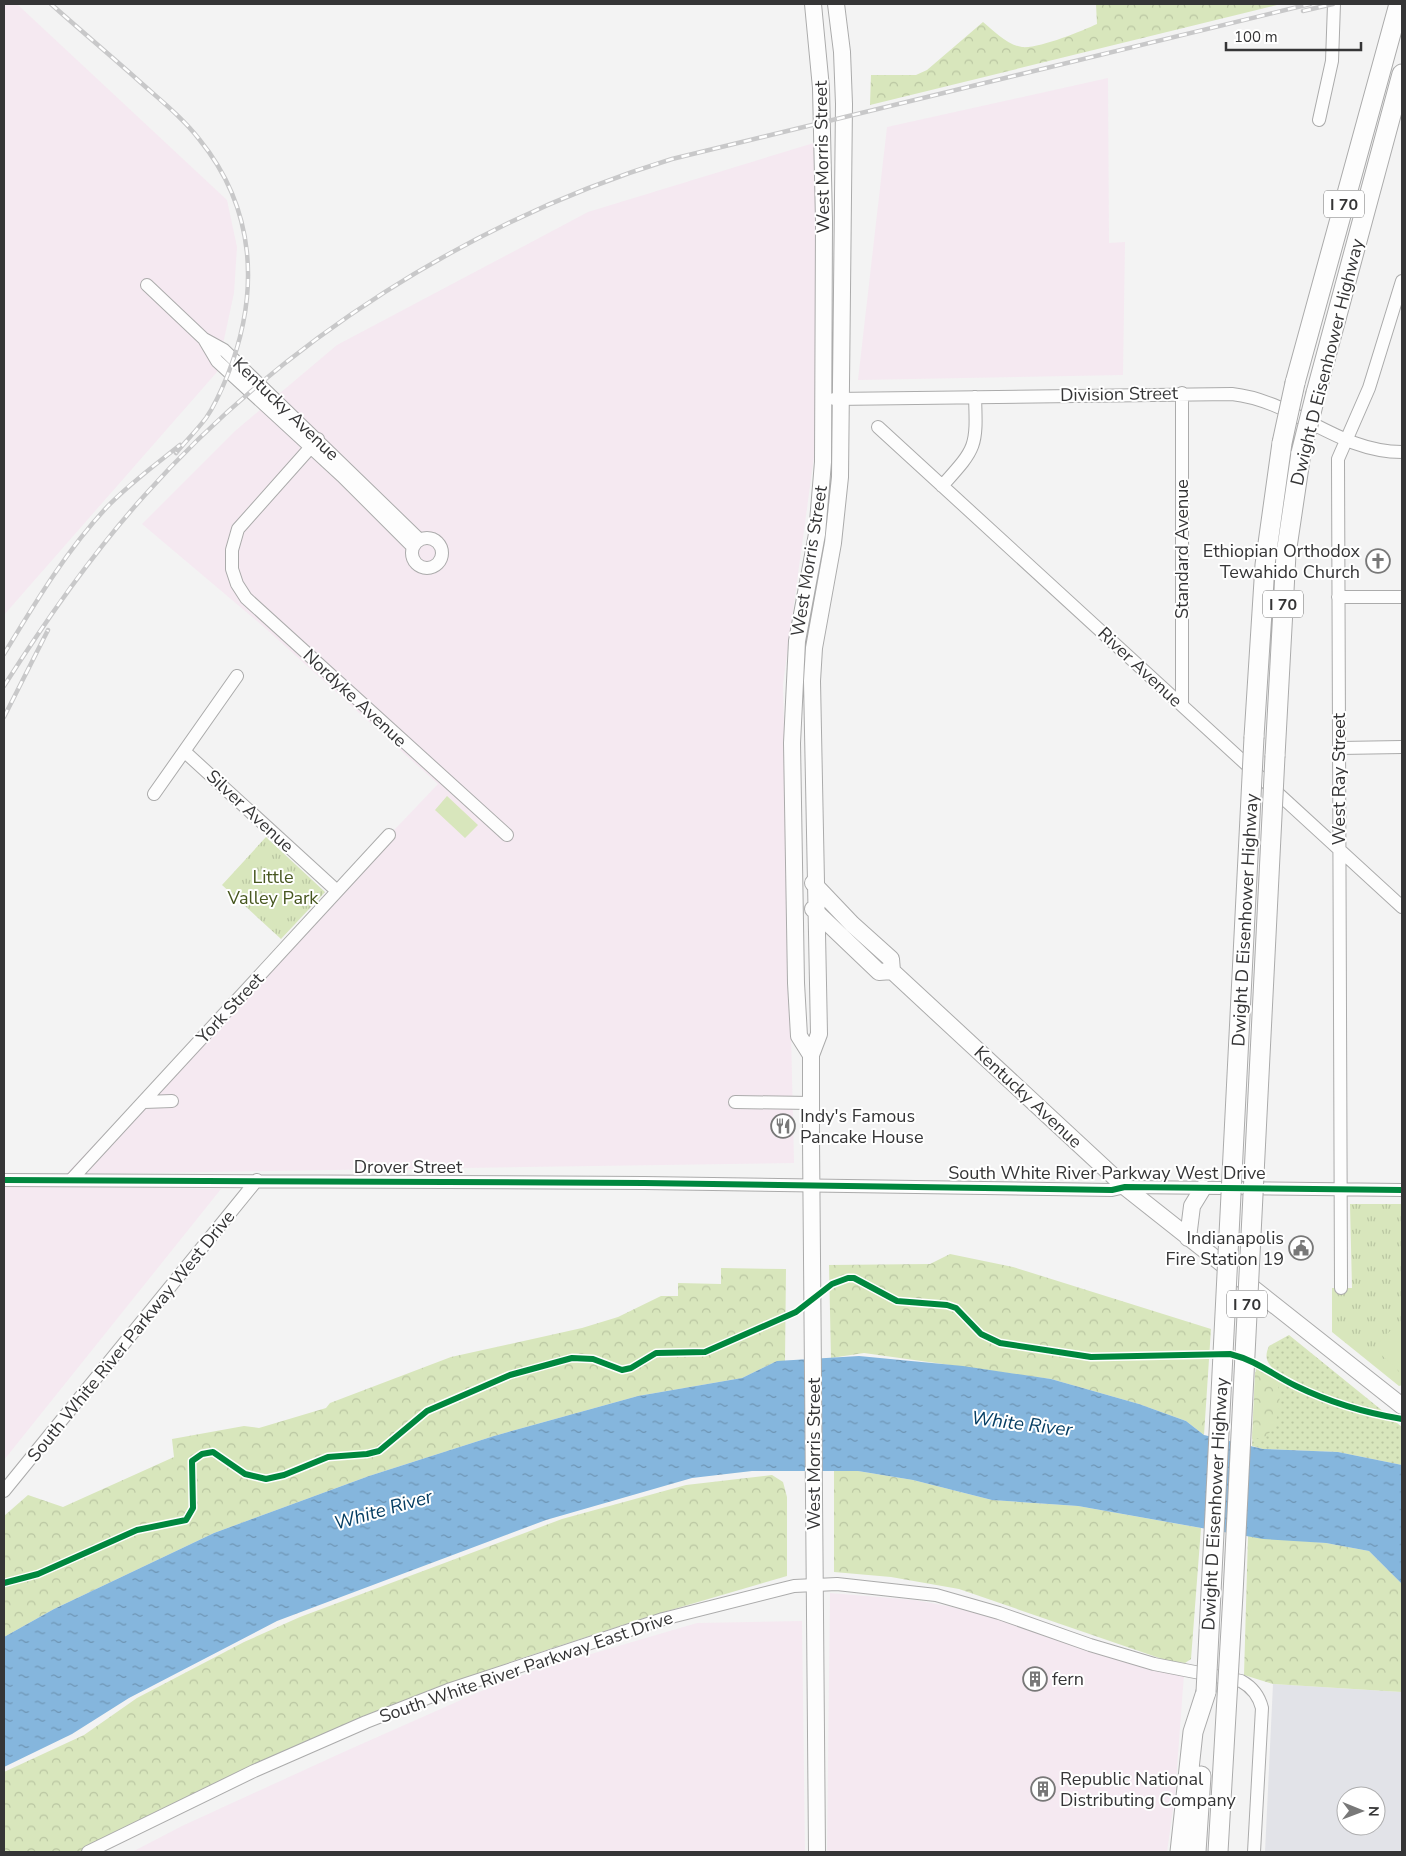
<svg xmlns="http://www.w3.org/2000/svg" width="1406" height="1856" viewBox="0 0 1406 1856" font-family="'Nunito Sans',sans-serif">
<defs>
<pattern id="grass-dots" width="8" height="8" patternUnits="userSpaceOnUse" patternTransform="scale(1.25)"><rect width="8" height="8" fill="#d8e6bc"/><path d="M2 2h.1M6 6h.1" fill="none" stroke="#bac6a2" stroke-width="1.8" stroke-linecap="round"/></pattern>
<pattern id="forest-crowns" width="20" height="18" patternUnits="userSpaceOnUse" patternTransform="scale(1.25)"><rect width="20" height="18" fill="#d8e6bc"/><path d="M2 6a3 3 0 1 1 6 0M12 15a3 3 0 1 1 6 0" fill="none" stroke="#bac6a2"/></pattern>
<pattern id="park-tufts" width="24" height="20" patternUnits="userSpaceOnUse" patternTransform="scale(1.25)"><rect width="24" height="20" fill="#d8e6bc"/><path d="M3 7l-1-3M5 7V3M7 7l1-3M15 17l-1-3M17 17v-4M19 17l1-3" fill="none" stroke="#bac6a2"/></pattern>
<pattern id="water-ripples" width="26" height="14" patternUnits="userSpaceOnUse" patternTransform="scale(1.25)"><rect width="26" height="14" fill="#85b6dd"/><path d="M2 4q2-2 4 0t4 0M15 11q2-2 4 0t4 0" fill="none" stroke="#6e95b4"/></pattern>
</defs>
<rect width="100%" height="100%" fill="#f3f3f3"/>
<!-- built -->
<path fill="#e2e3e8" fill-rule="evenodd" d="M 1273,1684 L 1402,1692 L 1402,1852 L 1265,1852 ZM 1346,1796 L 1376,1796 L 1376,1826 L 1346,1826 Z"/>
<!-- industrial -->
<path fill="#f5e9f1" d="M 4,4 L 17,4 L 227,200 L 237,247 L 234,293 L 217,372 L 4,615 Z
M 1108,78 L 1109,243 L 1125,242 L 1123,375 L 858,380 L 887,127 Z
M 817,142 L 817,435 L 783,684 L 794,1163 L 66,1174 L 438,784 L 264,627 L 142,524 L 235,431 L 337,345 L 588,212 Z
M 4,1186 L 221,1189 L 4,1460 Z
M 830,1593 L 915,1600 L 974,1611 L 1184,1674 L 1175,1795 L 1167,1852 L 827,1852 Z
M 802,1621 L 805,1852 L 132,1852 L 182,1826 L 348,1750 L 479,1692 L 533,1671 L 697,1623 Z"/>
<!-- grass -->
<path fill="url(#grass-dots)" d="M 1289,1335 L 1384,1412 C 1358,1407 1285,1386 1270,1365 C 1265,1359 1266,1353 1269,1346 Z
M 1256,1364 L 1310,1394 L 1344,1407 L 1392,1419 L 1402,1427 L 1402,1465 L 1338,1452 L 1263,1449 L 1252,1446 Z"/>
<!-- forest -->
<path fill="url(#forest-crowns)" d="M 1096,4 L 1281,4 L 870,105 L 871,75 L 916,75 L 927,70 L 983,22 C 994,31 1007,45 1022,47 C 1038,49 1082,31 1097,24 Z
M 950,1254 L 1013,1267 L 1211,1329 L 1204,1435 L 1186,1421 L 1139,1404 L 1051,1379 L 864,1353 L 831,1358 L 829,1265 L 930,1264 Z
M 721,1268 L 786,1269 L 785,1361 L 777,1361 L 742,1378 L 638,1396 L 494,1436 L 369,1476 L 214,1533 L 54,1609 L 4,1637 L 4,1516 L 28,1495 L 63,1507 L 174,1457 L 172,1439 L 244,1426 L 259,1428 L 326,1408 L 330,1403 L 451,1357 L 582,1328 L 618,1317 L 661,1296 L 678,1296 L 678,1283 L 721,1284 Z
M 1255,1372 L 1268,1373 L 1278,1385 L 1280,1404 L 1274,1428 L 1265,1437 L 1252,1439 Z
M 834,1471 L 858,1471 L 913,1480 L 992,1500 L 1078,1506 L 1201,1528 L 1191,1659 L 1185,1663 L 1168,1661 L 959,1589 L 891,1577 L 834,1572 Z
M 772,1475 L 783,1482 L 787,1497 L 787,1576 L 657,1614 L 513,1661 L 271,1757 L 80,1852 L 4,1852 L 4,1772 L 84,1735 L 137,1698 L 244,1642 L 300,1617 L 562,1519 L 686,1485 Z
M 1248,1536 L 1326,1543 L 1369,1551 L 1402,1584 L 1402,1692 L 1273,1684 L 1244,1675 Z"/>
<!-- park -->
<path fill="url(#park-tufts)" d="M 266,837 L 325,892 L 281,939 L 222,885 Z
M 1350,1204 L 1402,1204 L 1402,1385 L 1399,1386 L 1332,1332 L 1332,1288 L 1352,1288 Z"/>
<!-- pitch -->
<path fill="#d8e6bc" d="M 447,796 L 478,825 L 465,838 L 435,810 Z
M 277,901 L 292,913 L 279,928 L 264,915 Z
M 1392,1329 L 1402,1338 L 1402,1374 L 1374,1348 Z"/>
<!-- water -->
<path fill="url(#water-ripples)" d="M 859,1356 L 963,1366 L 1051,1379 L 1139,1404 L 1186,1421 L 1204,1435 L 1263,1449 L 1338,1452 L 1402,1465 L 1402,1584 L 1369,1551 L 1326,1543 L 1263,1539 L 1078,1506 L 992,1500 L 913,1480 L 858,1471 L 752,1471 L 692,1478 L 546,1520 L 277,1621 L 129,1698 L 72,1734 L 4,1767 L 4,1637 L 54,1609 L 214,1533 L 369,1476 L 494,1436 L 638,1396 L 742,1378 L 777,1361 Z"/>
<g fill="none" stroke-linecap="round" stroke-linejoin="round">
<!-- minor casing -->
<g stroke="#ababab" stroke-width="14">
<path id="minor" d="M 1319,120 L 1332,61 L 1334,4
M 147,285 L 204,339 L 224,350 L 420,540
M 204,339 L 217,361 L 342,476 L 413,547
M 1182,393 L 1182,705
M 834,399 L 1232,394 C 1295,401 1337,452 1402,452
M 878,427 L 1402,907
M 318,439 L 238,529 L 232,550 L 232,569 L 237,584 L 246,598 L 507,835
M 942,486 C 976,448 977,448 975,397
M412 553a15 15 0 1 1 30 0a15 15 0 1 1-30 0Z
M 1338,597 L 1402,597
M 1340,748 L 1402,747
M 185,752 L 337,891
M 154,794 L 237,676
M 144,1102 L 172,1101
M 735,1102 L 811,1103
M 4,1180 L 644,1183 L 1112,1190 L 1125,1187 L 1402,1190
M 71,1180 L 389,835
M 1341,1288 L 1338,459 L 1369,388 L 1402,281
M 4,1491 L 257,1180
M 88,1852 L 254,1771 L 366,1722 L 448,1690 L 663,1619 L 794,1586 L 837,1584 L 936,1595 L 999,1613 L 1090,1645 L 1154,1664 L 1241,1681 C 1252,1687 1259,1696 1262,1708 L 1254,1852"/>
</g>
<!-- major casing -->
<g stroke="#ababab" stroke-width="18">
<path id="major" d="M 813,883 L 852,924 L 891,959 L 892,971 L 1125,1187 L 1402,1406
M 813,909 L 879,972 L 892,971
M 811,1055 L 799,1036 L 796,983 L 792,743 L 797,641 L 817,534 L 823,462 L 824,221 L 821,88 L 813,4
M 1188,1238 L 1192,1206 L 1203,1188
M 817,1852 L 811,1139 L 811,1055 L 819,1034 L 812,681 L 814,648 L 833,543 L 840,477 L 844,104 L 842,52 L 836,4"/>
</g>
<!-- highway casing -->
<g stroke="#ababab" stroke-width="21">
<path id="highway" d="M 1295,383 L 1399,4
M 1316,393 L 1402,74
M 1254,737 L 1265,565 L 1282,443
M 1275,756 L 1286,554 L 1301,453
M 1180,1852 L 1193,1732 L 1206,1692
M 1196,1852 L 1201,1776"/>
</g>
<!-- minor -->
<use href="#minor" stroke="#fdfdfd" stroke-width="12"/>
<!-- major -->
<use href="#major" stroke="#fdfdfd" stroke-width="16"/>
<!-- highway -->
<use href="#highway" stroke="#fdfdfd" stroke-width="19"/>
<!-- rail casing -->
<g stroke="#c8c8c9" stroke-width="4.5">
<path id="rail" d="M 51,4 C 80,30 110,55 139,81 C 160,100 182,117 199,139 C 256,209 260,292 228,374 C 222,389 215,405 206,418 C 197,430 186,441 176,453
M 1303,11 L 1333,4
M 4,654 C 35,603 66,551 107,507 C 129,484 155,465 180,445
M 4,686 C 46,620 91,555 144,496 C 283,340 472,220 672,159 L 1310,4
M 4,717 L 48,630"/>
</g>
<!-- rail -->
<use href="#rail" stroke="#fff" stroke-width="2.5" stroke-dasharray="8" stroke-linecap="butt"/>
<!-- highway-bridge casing -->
<g stroke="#ababab" stroke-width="21" stroke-linecap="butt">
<path id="highway-bridge" d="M 1282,443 L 1295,383
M 1301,453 L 1316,393
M 1206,1692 L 1254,737
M 1218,1852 L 1233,1594 L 1275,756"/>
</g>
<!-- highway-bridge -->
<use href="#highway-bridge" stroke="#fdfdfd" stroke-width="19"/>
<!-- cycleway casing -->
<g stroke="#fff" stroke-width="9">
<path id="cycleway" d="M 4,1180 L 644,1183 L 1112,1190 L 1125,1187 L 1402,1190
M 4,1583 L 38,1574 L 137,1530 L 186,1520 L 193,1508 L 192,1461 L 202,1454 L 213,1452 L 245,1474 L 266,1479 L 284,1475 L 328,1457 L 367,1454 L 379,1451 L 427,1411 L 510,1375 L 572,1358 L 593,1359 L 622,1370 L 631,1368 L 656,1353 L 705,1352 L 796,1312 L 832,1284 L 848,1278 L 854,1278 L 897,1301 L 947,1305 L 956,1308 L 981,1334 L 1000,1343 L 1091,1357 L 1230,1354 C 1258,1361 1271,1374 1296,1386 C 1329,1402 1366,1413 1402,1419"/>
</g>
<!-- cycleway -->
<use href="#cycleway" stroke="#00873e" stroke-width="6"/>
</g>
<!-- icons -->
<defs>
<g id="church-ring" transform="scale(1.25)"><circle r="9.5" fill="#fff" stroke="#787878" stroke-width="1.5"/><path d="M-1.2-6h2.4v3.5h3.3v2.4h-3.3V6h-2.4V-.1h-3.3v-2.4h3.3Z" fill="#787878"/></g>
<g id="restaurant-ring" transform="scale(1.25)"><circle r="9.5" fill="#fff" stroke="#787878" stroke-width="1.5"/><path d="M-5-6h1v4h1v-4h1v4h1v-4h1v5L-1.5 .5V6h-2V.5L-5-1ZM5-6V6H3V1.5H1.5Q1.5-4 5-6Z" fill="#787878"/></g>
<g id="civic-ring" transform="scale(1.25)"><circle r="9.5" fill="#fff" stroke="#787878" stroke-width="1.5"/><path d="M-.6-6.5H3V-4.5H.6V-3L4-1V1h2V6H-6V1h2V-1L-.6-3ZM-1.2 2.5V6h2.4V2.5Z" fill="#787878"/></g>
<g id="building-ring" transform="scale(1.25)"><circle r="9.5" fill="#fff" stroke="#787878" stroke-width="1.5"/><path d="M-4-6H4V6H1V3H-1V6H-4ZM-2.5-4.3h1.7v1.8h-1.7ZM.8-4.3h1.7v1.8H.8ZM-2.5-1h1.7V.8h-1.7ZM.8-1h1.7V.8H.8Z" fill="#787878"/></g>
</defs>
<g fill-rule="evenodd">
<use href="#church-ring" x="1378" y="561"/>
<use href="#restaurant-ring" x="783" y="1126"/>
<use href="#civic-ring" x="1301" y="1248"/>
<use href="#building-ring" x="1035" y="1679"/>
<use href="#building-ring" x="1043" y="1789"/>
</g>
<g text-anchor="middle" stroke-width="4" stroke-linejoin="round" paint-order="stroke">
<!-- shield labels -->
<g fill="#fff" stroke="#727272" stroke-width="1">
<rect x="1324" y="190.5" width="40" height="27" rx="4"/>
<rect x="1263" y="590.5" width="40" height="27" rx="4"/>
<rect x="1227" y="1290.5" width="40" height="27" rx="4"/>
</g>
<g font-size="16" font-weight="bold" fill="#353536">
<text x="1344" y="210">I 70</text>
<text x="1283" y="610">I 70</text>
<text x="1247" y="1310">I 70</text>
</g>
<!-- street labels -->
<g font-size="18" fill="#353536" stroke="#fff">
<text transform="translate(822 157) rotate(-91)" y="6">West Morris Street</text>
<text transform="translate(1327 362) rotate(-76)" y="6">Dwight D Eisenhower Highway</text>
<text transform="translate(1119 394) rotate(-1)" y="6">Division Street</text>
<text transform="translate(286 409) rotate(44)" y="6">Kentucky Avenue</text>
<text transform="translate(1182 549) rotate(-90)" y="6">Standard Avenue</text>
<text transform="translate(809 561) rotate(-81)" y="6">West Morris Street</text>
<text transform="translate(1140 667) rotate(43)" y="6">River Avenue</text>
<text transform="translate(355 698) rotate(43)" y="6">Nordyke Avenue</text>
<text transform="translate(1339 779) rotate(-90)" y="6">West Ray Street</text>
<text transform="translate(250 811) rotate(43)" y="6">Silver Avenue</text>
<text transform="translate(1245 920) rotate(-87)" y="6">Dwight D Eisenhower Highway</text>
<text transform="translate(230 1008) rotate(-47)" y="6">York Street</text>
<text transform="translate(1028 1097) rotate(43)" y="6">Kentucky Avenue</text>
<text x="408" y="1173">Drover Street</text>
<text x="1107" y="1179">South White River Parkway West Drive</text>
<text transform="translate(131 1336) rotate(-51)" y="6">South White River Parkway West Drive</text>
<text transform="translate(814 1454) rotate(-90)" y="6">West Morris Street</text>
<text transform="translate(1215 1504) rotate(-87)" y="6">Dwight D Eisenhower Highway</text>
<text transform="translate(526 1667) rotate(-19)" y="6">South White River Parkway East Drive</text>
</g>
<!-- poi labels -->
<g font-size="18" fill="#353536" stroke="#fff" text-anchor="start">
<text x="1360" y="557" text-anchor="end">Ethiopian Orthodox<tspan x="1360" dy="21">Tewahido Church</tspan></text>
<text x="800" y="1122">Indy's Famous<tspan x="800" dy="21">Pancake House</tspan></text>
<text x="1284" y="1244" text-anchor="end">Indianapolis<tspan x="1284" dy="21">Fire Station 19</tspan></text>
<text x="1052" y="1685">fern</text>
<text x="1060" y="1785">Republic National<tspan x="1060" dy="21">Distributing Company</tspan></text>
</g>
<!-- park labels -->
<g font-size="18" fill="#47571f" stroke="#fff">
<text x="273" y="883">Little<tspan x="273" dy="21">Valley Park</tspan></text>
</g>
<!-- water labels -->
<g font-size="19" font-style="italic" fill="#063e63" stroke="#fff">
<text transform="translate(1022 1423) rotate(7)" y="7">White River</text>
<text transform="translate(383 1509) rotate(-16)" y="7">White River</text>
</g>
</g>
<!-- border -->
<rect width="1406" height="1856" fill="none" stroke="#353536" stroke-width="10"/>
<!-- north arrow -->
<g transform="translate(1361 1811) rotate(91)"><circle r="24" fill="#ffffff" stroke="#aeaeaf"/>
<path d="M0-4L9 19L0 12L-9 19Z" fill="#787878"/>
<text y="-8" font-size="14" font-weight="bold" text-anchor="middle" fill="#353536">N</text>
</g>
<!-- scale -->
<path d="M1226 42v8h135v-8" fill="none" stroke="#353536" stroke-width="2.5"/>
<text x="1234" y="42" font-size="15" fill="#353536" stroke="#ffffff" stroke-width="4" paint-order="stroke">100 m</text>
</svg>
